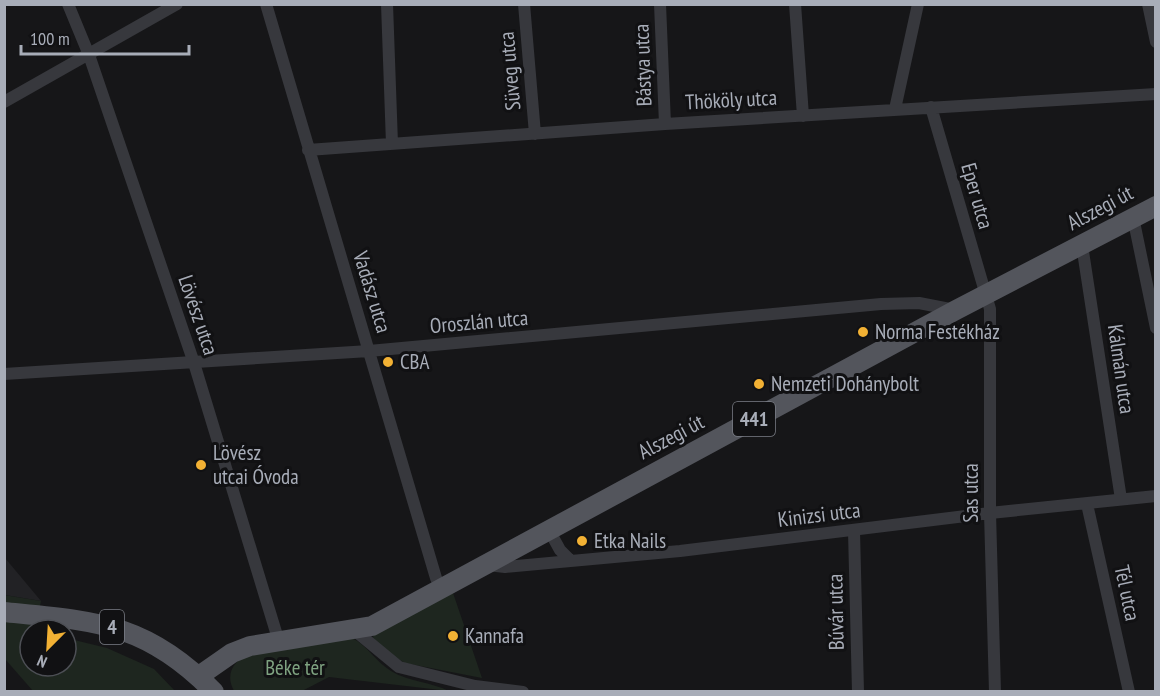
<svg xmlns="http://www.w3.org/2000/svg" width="1160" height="696" viewBox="0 0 1160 696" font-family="'PT Sans Narrow',sans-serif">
<rect width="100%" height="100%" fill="#161618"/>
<!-- built -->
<path fill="#222225" d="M 5,558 L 41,601 L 5,595 Z"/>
<!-- green -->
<path fill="#1e261f" d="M 453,593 L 482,678 L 405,663 L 388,653 L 373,638 L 374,630 Z
M 4,595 L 41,601 L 35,630 L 30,630 L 30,666 L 66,666 L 66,638 L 107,648 L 154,669 L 175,691 L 33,691 L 5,659 Z
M 352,638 C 368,646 376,662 391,671 C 409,682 431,682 449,691 L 329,677 L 302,691 L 234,691 C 224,672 235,661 251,651 Z"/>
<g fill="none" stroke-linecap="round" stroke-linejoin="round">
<!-- street -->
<path stroke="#37383d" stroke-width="12" d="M 68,4 L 89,55 L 194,363 L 279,642
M 266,4 L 436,578 L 441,589
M 387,4 L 392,144
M 524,4 L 535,134
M 660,4 L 665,124
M 795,4 L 803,116
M 1148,4 L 1156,42
M 4,102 L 177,4
M 931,107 L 990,309 L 990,513 L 995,692
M 895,109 L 918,4
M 308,150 L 665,124 L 1156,94
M 1133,217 L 1156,328
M 1082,245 L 1121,499
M 4,374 L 369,351 L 881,304 L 919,303 L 955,310
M 1087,504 L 1129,692
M 549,530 L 560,550 L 571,561
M 854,531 L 858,692
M 488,565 L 505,567 L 680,551 L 990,513 L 1156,496
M 353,629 L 399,667 L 475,686 L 523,692"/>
<!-- primary -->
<path stroke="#53555c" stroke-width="20" d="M 4,612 C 95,621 146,622 214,692
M 199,676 L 232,653 L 250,646 L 372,626 L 956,310 L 1156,206"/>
</g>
<!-- markers -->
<g fill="#f2b134" stroke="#111113" stroke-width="2">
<circle cx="863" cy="332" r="6"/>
<circle cx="388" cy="362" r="6"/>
<circle cx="759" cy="384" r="6"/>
<circle cx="201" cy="465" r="6"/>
<circle cx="582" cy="541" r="6"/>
<circle cx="453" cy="636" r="6"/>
</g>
<g text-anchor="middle" stroke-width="6" stroke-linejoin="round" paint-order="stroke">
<!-- shield labels -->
<g fill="#111113" stroke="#7b7e86" stroke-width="1.5">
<rect x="733" y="402" width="42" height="34" rx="4.5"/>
<rect x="100" y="610" width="24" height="34" rx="4.5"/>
</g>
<g font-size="20" font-weight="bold" fill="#a8adb8">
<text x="754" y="426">441</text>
<text x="112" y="634">4</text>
</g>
<!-- street labels -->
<g font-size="21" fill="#a8adb8" stroke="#111113">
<text transform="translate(643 65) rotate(-92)" y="7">Bástya utca</text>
<text transform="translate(510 71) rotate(-95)" y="7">Süveg utca</text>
<text transform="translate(731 100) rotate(-3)" y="7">Thököly utca</text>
<text transform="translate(977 196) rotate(74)" y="7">Eper utca</text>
<text transform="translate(1100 208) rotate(-28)" y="7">Alszegi út</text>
<text transform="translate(372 292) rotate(73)" y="7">Vadász utca</text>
<text transform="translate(198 315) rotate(71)" y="7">Lövész utca</text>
<text transform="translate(479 322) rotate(-5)" y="7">Oroszlán utca</text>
<text transform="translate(1121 369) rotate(82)" y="7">Kálmán utca</text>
<text transform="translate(671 437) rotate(-28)" y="7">Alszegi út</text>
<text transform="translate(971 493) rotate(-90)" y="7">Sas utca</text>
<text transform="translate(819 515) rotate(-7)" y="7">Kinizsi utca</text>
<text transform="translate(1127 593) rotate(78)" y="7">Tél utca</text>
<text transform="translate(836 612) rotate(-91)" y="7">Búvár utca</text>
</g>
<!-- poi labels -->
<g font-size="21" fill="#a8adb8" stroke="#111113" text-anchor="start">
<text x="875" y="339">Norma Festékház</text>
<text x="400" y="369">CBA</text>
<text x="771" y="391">Nemzeti Dohánybolt</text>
<text x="213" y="460">Lövész<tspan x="213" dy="24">utcai Óvoda</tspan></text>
<text x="594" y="548">Etka Nails</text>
<text x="465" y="643">Kannafa</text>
</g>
<!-- park labels -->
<g font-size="21" fill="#7fa381" stroke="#111113">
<text x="295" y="675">Béke tér</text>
</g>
</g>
<!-- border -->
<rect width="1160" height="696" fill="none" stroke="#a8adb8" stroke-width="12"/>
<!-- north arrow -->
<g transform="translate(48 648) rotate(204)"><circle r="28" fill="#111113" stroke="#4d4f55" stroke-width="1.5"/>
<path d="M0-4.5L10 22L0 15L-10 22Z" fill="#f2b134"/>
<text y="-9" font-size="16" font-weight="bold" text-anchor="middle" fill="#a8adb8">N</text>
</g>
<!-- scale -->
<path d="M21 45v9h168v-9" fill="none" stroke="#a8adb8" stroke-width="3"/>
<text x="30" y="45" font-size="18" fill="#a8adb8" stroke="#111113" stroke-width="4.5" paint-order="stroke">100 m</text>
</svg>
